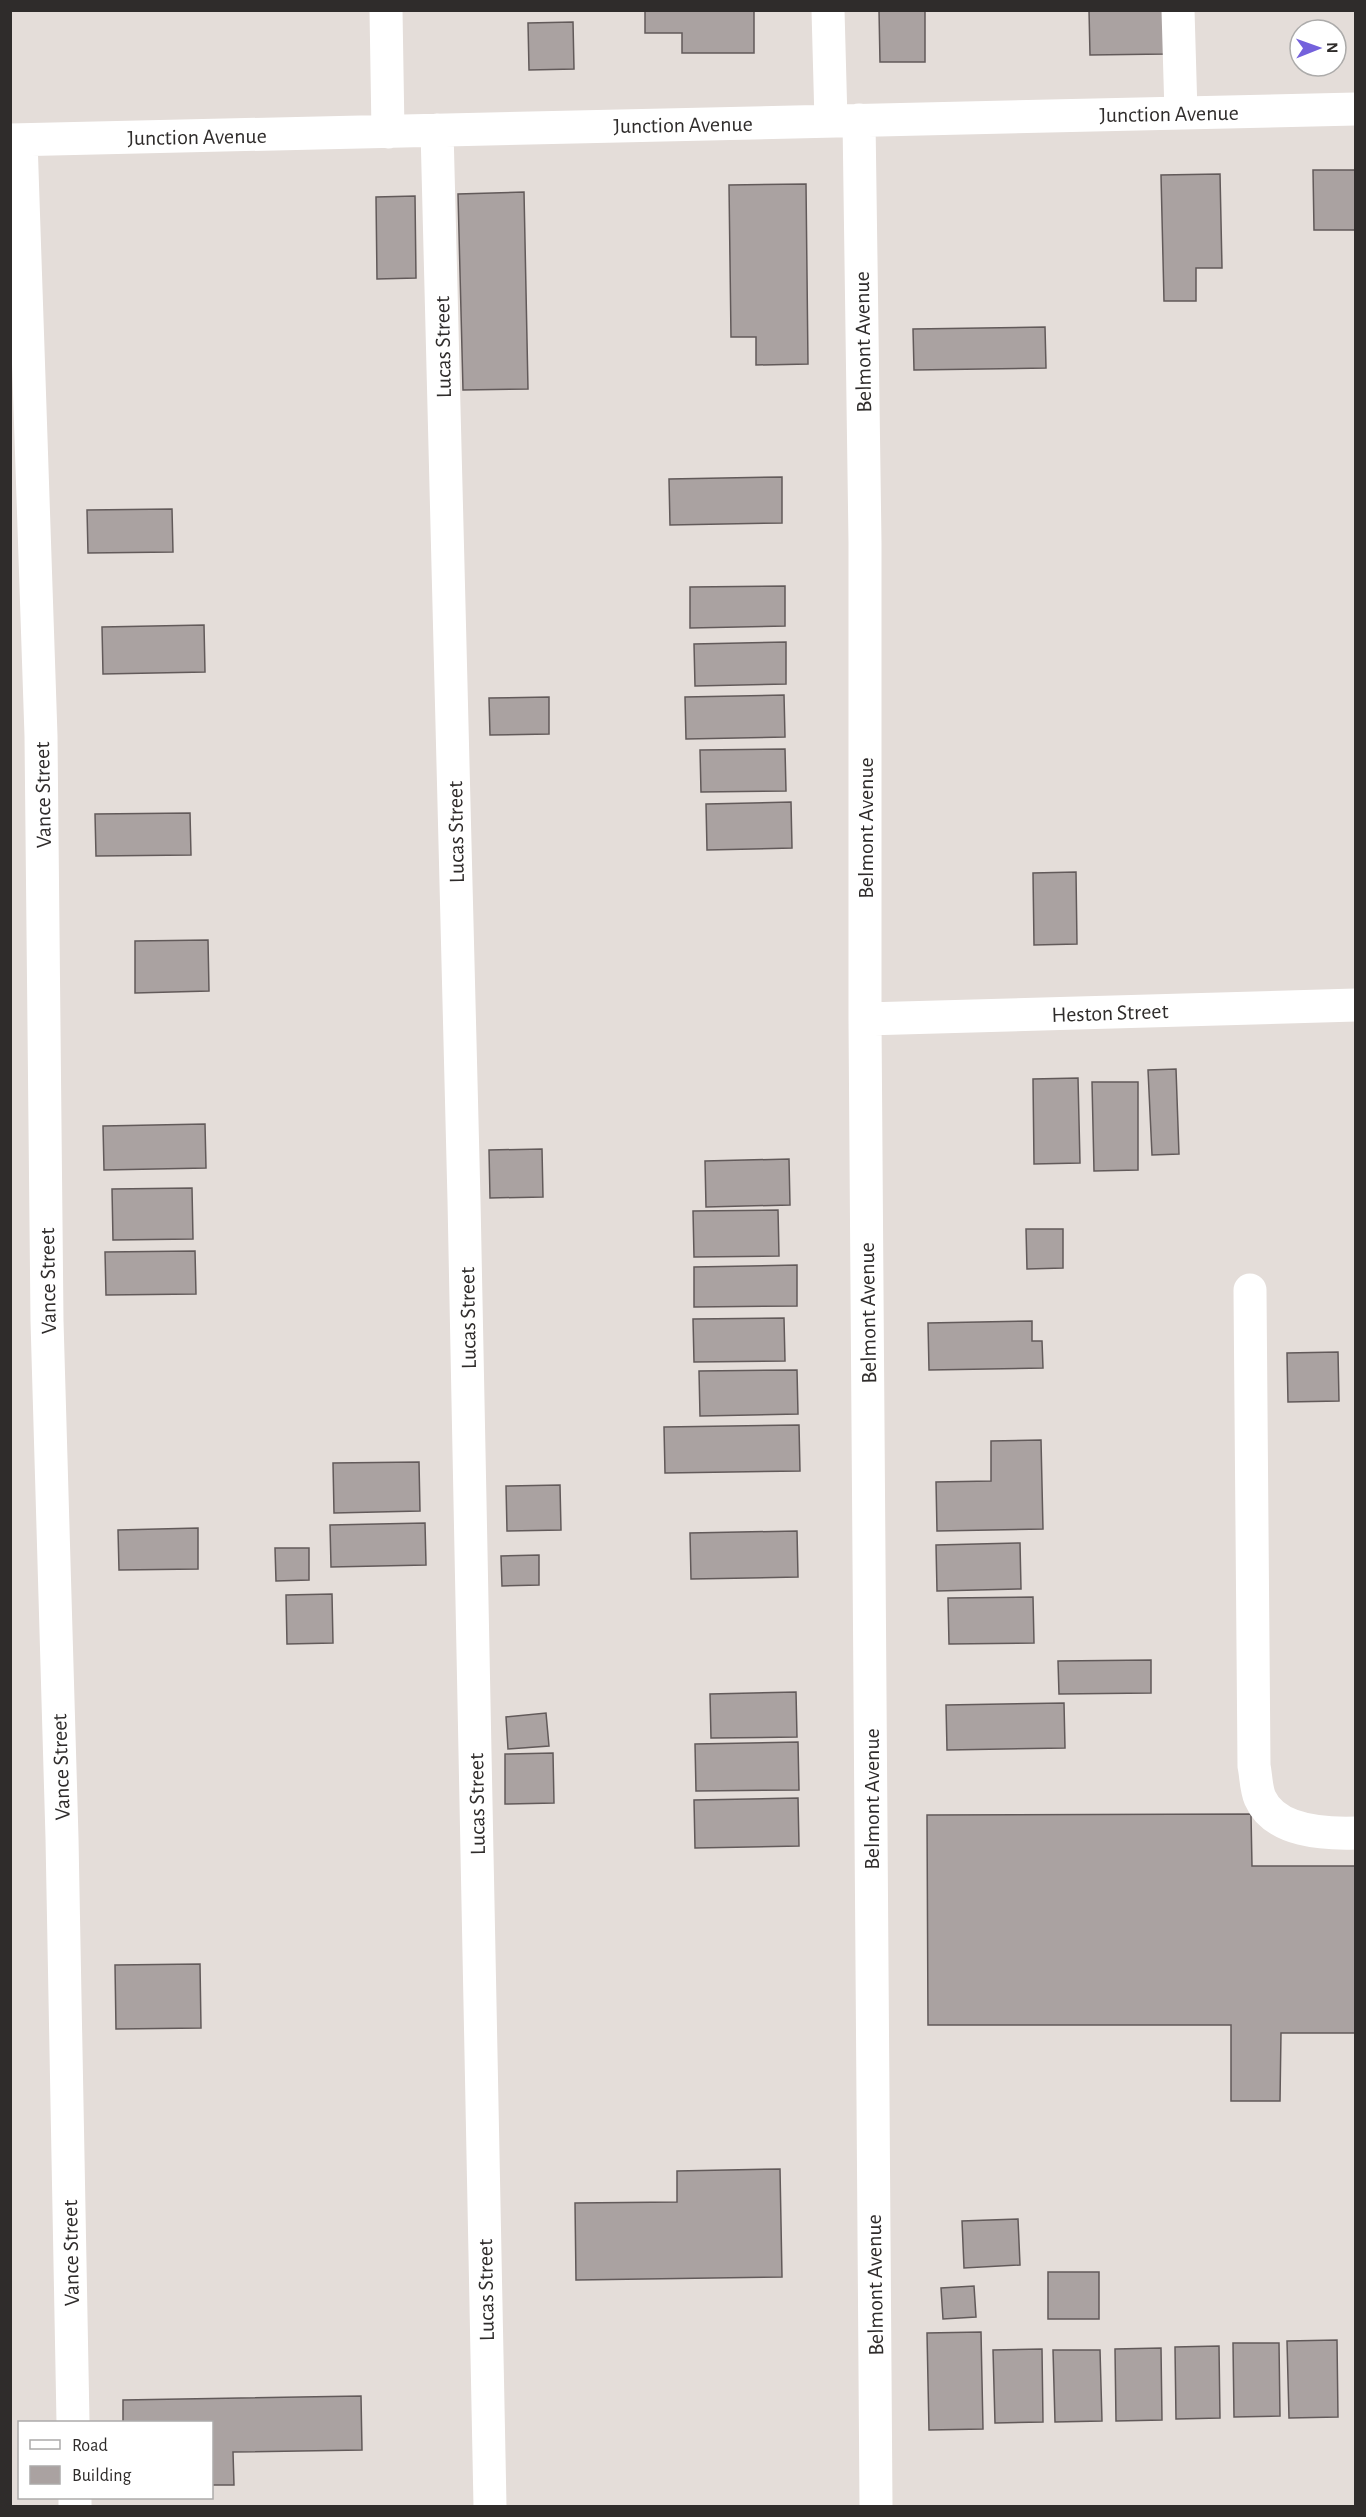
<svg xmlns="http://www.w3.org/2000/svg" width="1366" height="2517" viewBox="0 0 1366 2517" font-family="'Alegreya Sans',sans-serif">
<rect width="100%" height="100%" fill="#e4ddd9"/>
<!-- building -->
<path fill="#aaa2a1" stroke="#625a5a" stroke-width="1.5" d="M 645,10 L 754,10 L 754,53 L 682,53 L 682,33 L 645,33 Z
M 879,10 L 925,10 L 925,62 L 880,62 Z
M 1089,10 L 1164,10 L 1165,54 L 1090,55 Z
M 573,22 L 574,69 L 529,70 L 528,23 Z
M 1313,170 L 1356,170 L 1356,230 L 1314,230 Z
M 1220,174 L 1222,268 L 1196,268 L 1196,301 L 1164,301 L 1161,175 Z
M 806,184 L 808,364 L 756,365 L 756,337 L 731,337 L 729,185 Z
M 524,192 L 528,389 L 463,390 L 458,194 Z
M 415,196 L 416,278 L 377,279 L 376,197 Z
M 1045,327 L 1046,368 L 914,370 L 913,329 Z
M 782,477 L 782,523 L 670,525 L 669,479 Z
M 172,509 L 173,552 L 88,553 L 87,510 Z
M 785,586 L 785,626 L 690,628 L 690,587 Z
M 204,625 L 205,672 L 103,674 L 102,627 Z
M 786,642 L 786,684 L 695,686 L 694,644 Z
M 784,695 L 785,737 L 686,739 L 685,697 Z
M 549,697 L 549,734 L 490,735 L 489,698 Z
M 785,749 L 786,791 L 701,792 L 700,750 Z
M 791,802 L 792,848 L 707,850 L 706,804 Z
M 190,813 L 191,855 L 96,856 L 95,814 Z
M 1076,872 L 1077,944 L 1034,945 L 1033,873 Z
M 208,940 L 209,991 L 135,993 L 135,941 Z
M 1176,1069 L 1179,1154 L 1152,1155 L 1148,1070 Z
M 1078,1078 L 1080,1163 L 1034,1164 L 1033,1079 Z
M 1092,1082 L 1138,1082 L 1138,1170 L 1094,1171 Z
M 205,1124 L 206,1168 L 104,1170 L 103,1126 Z
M 542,1149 L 543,1197 L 490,1198 L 489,1150 Z
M 789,1159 L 790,1205 L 706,1207 L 705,1161 Z
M 192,1188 L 193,1239 L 113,1240 L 112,1189 Z
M 778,1210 L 779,1256 L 694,1257 L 693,1211 Z
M 1026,1229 L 1063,1229 L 1063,1268 L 1027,1269 Z
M 195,1251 L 196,1294 L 106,1295 L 105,1252 Z
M 797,1265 L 797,1306 L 694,1307 L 694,1267 Z
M 784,1318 L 785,1361 L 694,1362 L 693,1319 Z
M 1032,1321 L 1032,1341 L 1042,1341 L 1043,1368 L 929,1370 L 928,1323 Z
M 1338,1352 L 1339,1401 L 1288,1402 L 1287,1353 Z
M 797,1370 L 798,1414 L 700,1416 L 699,1371 Z
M 799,1425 L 800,1471 L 665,1473 L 664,1427 Z
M 1041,1440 L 1043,1529 L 937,1531 L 936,1482 L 991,1481 L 991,1441 Z
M 419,1462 L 420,1511 L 334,1513 L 333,1463 Z
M 560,1485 L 561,1530 L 507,1531 L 506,1486 Z
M 425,1523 L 426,1565 L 331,1567 L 330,1525 Z
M 198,1528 L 198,1569 L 119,1570 L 118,1530 Z
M 797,1531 L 798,1577 L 691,1579 L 690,1533 Z
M 1020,1543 L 1021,1589 L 937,1591 L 936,1545 Z
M 275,1548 L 309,1548 L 309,1580 L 276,1581 Z
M 539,1555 L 539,1585 L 502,1586 L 501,1556 Z
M 332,1594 L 333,1643 L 287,1644 L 286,1595 Z
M 1033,1597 L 1034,1643 L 949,1644 L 948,1598 Z
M 1151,1660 L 1151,1693 L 1059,1694 L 1058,1661 Z
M 796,1692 L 797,1737 L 711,1738 L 710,1694 Z
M 1064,1703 L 1065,1748 L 947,1750 L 946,1705 Z
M 546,1713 L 549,1746 L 508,1749 L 506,1717 Z
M 798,1742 L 799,1790 L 696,1791 L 695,1744 Z
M 553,1753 L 554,1803 L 505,1804 L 505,1754 Z
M 798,1798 L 799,1846 L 695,1848 L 694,1800 Z
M 1251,1814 L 1252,1866 L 1356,1866 L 1356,2033 L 1281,2033 L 1280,2101 L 1231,2101 L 1231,2025 L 928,2025 L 927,1815 Z
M 200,1964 L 201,2028 L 116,2029 L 115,1965 Z
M 780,2169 L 782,2277 L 576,2280 L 575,2203 L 677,2202 L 677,2171 Z
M 1018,2219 L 1020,2265 L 964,2268 L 962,2221 Z
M 1048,2272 L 1099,2272 L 1099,2319 L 1048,2319 Z
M 974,2286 L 976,2317 L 943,2319 L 941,2288 Z
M 981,2332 L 983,2429 L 929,2430 L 927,2333 Z
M 1337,2340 L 1338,2417 L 1289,2418 L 1287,2341 Z
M 1233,2343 L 1279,2343 L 1280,2416 L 1234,2417 Z
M 1219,2346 L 1220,2418 L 1176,2419 L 1175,2347 Z
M 1161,2348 L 1162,2420 L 1116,2421 L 1115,2349 Z
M 1042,2349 L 1043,2422 L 995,2423 L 993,2350 Z
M 1053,2350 L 1100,2350 L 1102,2421 L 1055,2422 Z
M 361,2396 L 362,2450 L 233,2452 L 234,2485 L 212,2485 L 212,2422 L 123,2422 L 123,2400 Z"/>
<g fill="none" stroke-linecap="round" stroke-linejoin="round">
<!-- minor -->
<path stroke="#fff" stroke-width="33" d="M 386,10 L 388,132
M 828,10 L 831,121
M 1178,10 L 1181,113
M 859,120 L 865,543 L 865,1019 L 876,2506
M 437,130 L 464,1200 L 490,2506
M 10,140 L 1356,109
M 21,140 L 41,736 L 47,1321 L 62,1838 L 73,2422
M 865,1019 L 1356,1005
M 1250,1290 L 1254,1766 C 1256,1775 1256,1789 1260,1798 C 1275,1832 1324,1834 1356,1833
M 75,2498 L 75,2506"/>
</g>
<g text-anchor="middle" stroke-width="6" stroke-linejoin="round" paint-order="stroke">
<!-- street labels -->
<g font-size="22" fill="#2f2c2b" stroke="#fff">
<text transform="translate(1169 113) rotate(-1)" y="8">Junction Avenue</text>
<text transform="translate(683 124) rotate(-1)" y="8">Junction Avenue</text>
<text transform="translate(197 136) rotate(-1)" y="8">Junction Avenue</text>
<text transform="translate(862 342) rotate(-91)" y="8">Belmont Avenue</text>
<text transform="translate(442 347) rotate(-91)" y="8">Lucas Street</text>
<text transform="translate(42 795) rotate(-91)" y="8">Vance Street</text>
<text transform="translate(865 828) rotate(-90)" y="8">Belmont Avenue</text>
<text transform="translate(455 832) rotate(-91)" y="8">Lucas Street</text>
<text transform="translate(1110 1012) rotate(-2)" y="8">Heston Street</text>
<text transform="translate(47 1281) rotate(-91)" y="8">Vance Street</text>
<text transform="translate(867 1313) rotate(-91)" y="8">Belmont Avenue</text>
<text transform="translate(467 1318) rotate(-91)" y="8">Lucas Street</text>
<text transform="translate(60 1767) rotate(-92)" y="8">Vance Street</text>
<text transform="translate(871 1799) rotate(-90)" y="8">Belmont Avenue</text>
<text transform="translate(476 1804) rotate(-91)" y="8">Lucas Street</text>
<text transform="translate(70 2253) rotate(-91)" y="8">Vance Street</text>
<text transform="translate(874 2285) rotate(-91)" y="8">Belmont Avenue</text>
<text transform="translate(485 2290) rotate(-91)" y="8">Lucas Street</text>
</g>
</g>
<!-- border -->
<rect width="1366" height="2517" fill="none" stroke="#2f2c2b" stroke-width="24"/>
<!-- legend -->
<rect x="18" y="2421" width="195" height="78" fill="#ffffff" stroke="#acabaa" stroke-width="1.5"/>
<rect x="30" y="2440" width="30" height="9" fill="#ffffff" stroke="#acabaa" stroke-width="1.5"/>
<text x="72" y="2451" font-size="18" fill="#2f2c2b">Road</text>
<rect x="30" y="2466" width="30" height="18" fill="#aaa2a1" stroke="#acabaa" stroke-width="1.5"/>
<text x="72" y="2481" font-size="18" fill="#2f2c2b">Building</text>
<!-- north arrow -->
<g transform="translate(1318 48) rotate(89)"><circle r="28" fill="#ffffff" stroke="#acabaa" stroke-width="1.5"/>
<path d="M0-4.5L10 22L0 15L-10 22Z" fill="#7461dc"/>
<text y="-9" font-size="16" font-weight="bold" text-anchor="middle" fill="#2f2c2b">N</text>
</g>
</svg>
